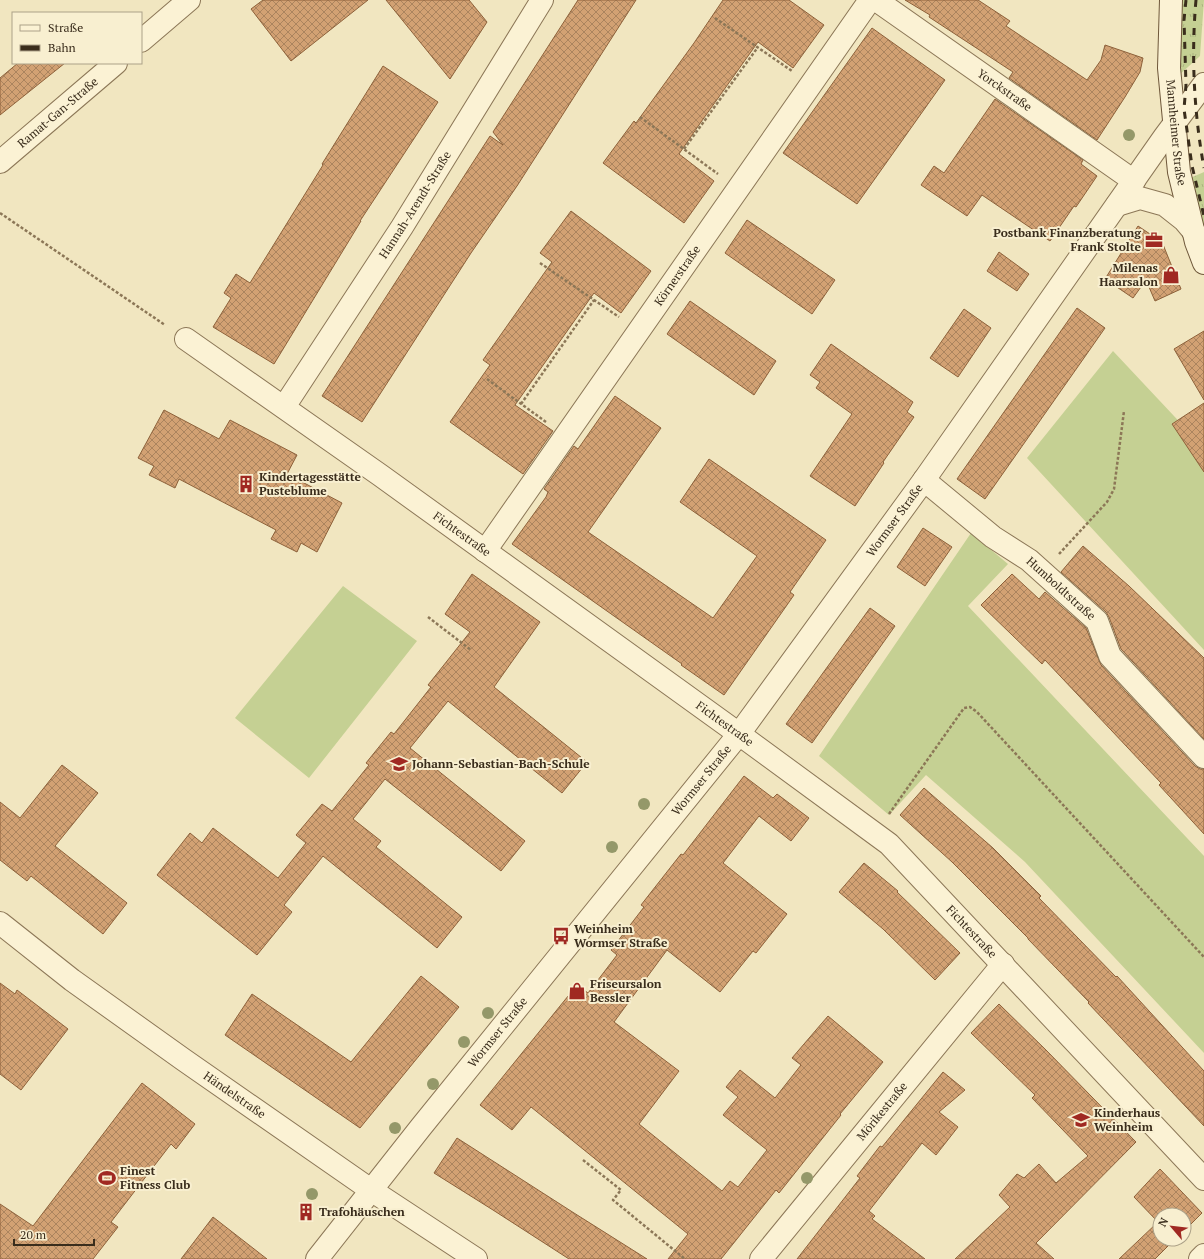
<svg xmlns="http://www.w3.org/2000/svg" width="1204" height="1259" viewBox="0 0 1204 1259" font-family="'PT Serif',serif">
<defs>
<pattern id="grass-tufts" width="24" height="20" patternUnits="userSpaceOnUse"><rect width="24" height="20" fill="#c5d093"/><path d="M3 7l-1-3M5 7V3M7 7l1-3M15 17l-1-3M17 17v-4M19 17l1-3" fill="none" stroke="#aab37e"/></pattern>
<pattern id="building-cross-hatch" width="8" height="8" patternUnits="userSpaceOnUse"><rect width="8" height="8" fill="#d2a173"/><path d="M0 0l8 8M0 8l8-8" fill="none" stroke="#ab845e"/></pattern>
</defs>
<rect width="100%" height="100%" fill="#f1e6c0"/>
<!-- grass -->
<path fill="url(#grass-tufts)" d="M 1181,0 L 1204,0 L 1200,56 L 1177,77 Z
M 1204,172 L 1204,237 L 1188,179 Z"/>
<!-- garden -->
<path fill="#c5d093" d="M 1113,351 L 1204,448 L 1204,650 L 1027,458 Z
M 971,533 L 1008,564 L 968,606 L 1204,856 L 1204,1053 L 1025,862 L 926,775 L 889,815 L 819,756 Z
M 343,586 L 417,641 L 309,778 L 235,718 Z"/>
<!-- building -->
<path fill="url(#building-cross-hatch)" stroke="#8d613a" d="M 263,0 L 368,0 L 291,61 L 251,9 Z
M 386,0 L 469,0 L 487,22 L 450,79 Z
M 578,0 L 636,0 L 517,186 L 471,253 L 362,422 L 322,396 L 490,136 L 503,145 L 493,132 Z
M 723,0 L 789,0 L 824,25 L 793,68 L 758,42 L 701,122 L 679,154 L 714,181 L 684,223 L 603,163 L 634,121 L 636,123 L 694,43 Z
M 905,0 L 978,0 L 1010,21 L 1006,26 L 1087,80 L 1101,60 L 1105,45 L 1143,58 L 1140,72 L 1125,97 L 1097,140 L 1009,78 L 1013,72 L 929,17 L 930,15 Z
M 872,28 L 945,80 L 857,204 L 783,153 Z
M 18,63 L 65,63 L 0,115 L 0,78 Z
M 383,66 L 438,102 L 360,221 L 361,221 L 274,364 L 213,327 L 231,298 L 224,293 L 236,274 L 250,283 L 323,165 L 322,164 Z
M 995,99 L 1083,160 L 1081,164 L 1097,176 L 1076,207 L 1074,206 L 1050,241 L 982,195 L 967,216 L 921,185 L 934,166 L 944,173 Z
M 571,211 L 651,271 L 621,313 L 594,293 L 515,405 L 553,431 L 523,474 L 450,422 L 490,365 L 483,360 L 552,262 L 540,253 Z
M 747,220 L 835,280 L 812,314 L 725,253 Z
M 1138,226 L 1162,242 L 1181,289 L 1155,301 L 1146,280 L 1133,298 L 1105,279 Z
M 999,252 L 1029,274 L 1017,291 L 987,271 Z
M 690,301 L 776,361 L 754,395 L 667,334 Z
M 1077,308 L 1105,328 L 985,499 L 957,479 Z
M 964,309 L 991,328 L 958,377 L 930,358 Z
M 1204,331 L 1204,400 L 1174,349 Z
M 831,344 L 913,402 L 907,412 L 914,417 L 883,462 L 884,463 L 855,506 L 810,476 L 852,414 L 816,388 L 820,382 L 810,375 Z
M 615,396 L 661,428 L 588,532 L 713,618 L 757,556 L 680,502 L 709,459 L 826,540 L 790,592 L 794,595 L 724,695 L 681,665 L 682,664 L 512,544 L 546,497 L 548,492 L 544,489 L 574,446 L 578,449 Z
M 1204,403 L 1204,472 L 1172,424 Z
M 164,410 L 219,439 L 230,420 L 297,455 L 287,474 L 342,503 L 317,552 L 301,543 L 297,552 L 271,539 L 276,530 L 179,479 L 175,488 L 149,475 L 154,466 L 138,458 Z
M 923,528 L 952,547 L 925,586 L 897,567 Z
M 1083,546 L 1129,586 L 1204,658 L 1204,739 L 1121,649 L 1109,617 L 1106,612 L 1061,572 Z
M 472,574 L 540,622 L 494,687 L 587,762 L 562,793 L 448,701 L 410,748 L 525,841 L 501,871 L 385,779 L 353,819 L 381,841 L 376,847 L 462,917 L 437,948 L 323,856 L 284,905 L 292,912 L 257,955 L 157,875 L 190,833 L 202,843 L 213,828 L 278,878 L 306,843 L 296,835 L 322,804 L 332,811 L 369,765 L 366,763 L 391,732 L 394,734 L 431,687 L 428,685 L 470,632 L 445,614 Z
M 1012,574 L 1039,599 L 1045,592 L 1086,628 L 1101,665 L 1195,766 L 1200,769 L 1204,769 L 1204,834 L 1159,785 L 1161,783 L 1045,660 L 1042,664 L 981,605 Z
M 870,608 L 895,626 L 812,743 L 786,724 Z
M 62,765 L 98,793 L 55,846 L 127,903 L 103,934 L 31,876 L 27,881 L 0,860 L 0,802 L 20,818 Z
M 744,776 L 773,798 L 777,794 L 809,818 L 791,841 L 759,816 L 723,863 L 787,914 L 756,953 L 753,951 L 720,992 L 667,950 L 614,1022 L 679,1071 L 639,1124 L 722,1191 L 730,1181 L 738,1187 L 767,1150 L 723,1115 L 738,1097 L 726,1087 L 740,1070 L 775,1098 L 801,1065 L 792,1058 L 828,1016 L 883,1062 L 840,1114 L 841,1115 L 779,1193 L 776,1190 L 721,1259 L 668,1259 L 688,1234 L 531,1107 L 512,1130 L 480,1105 L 577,985 L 588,993 L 617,955 L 611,950 L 644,907 L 641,905 L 681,854 L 683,855 Z
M 924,788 L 993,848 L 1041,896 L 1039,898 L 1116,977 L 1117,976 L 1204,1071 L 1204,1126 L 1088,1003 L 1089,1002 L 1028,939 L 1028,938 L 952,862 L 900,815 Z
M 864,863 L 898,891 L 897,892 L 960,953 L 935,980 L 883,929 L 839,892 Z
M 421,976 L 459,1007 L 360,1128 L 225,1035 L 252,994 L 351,1062 Z
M 0,983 L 15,994 L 17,990 L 68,1029 L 21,1090 L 0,1074 Z
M 999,1004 L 1046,1050 L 1136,1142 L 1036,1243 L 1054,1259 L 955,1259 L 1010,1207 L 999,1195 L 1017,1174 L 1024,1178 L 1039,1164 L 1056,1183 L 1088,1156 L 1032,1098 L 1035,1095 L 971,1033 Z
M 943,1072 L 965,1090 L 939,1112 L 958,1127 L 936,1155 L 922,1143 L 869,1211 L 875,1216 L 872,1219 L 925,1259 L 797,1259 L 860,1178 L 857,1176 L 880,1146 L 882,1147 Z
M 142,1083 L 195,1124 L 176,1149 L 171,1144 L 111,1222 L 118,1227 L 93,1259 L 0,1259 L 0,1204 L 33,1226 Z
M 457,1138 L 574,1213 L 647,1259 L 569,1259 L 493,1210 L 434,1173 Z
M 1160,1169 L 1202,1213 L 1184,1231 L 1184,1215 L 1160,1215 L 1160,1239 L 1175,1239 L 1155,1259 L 1119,1259 L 1158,1222 L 1134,1197 Z
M 213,1217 L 267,1259 L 181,1259 Z"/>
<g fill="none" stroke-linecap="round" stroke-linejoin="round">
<!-- street casing -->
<g stroke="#8c7757" stroke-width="24">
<g id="street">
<path id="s1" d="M 876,0 L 1134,181"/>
<path d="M 141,41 L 189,0"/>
<path id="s2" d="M 0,162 L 116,63"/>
<path d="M 1117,205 L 1140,198 L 1165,205 L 1184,220 L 1194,232"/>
<path id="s3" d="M 186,339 L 380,475 L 739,734 L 889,844 L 1204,1179"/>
<path id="s4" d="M 284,407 L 402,227 L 542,0"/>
<path id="s5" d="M 924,480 L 993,537 L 1029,560 L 1097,621 L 1110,656 L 1204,757"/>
<path id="s6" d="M 485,551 L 870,0"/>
<path id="s7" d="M 0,923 L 72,980 L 184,1060 L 371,1190 L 476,1259"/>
<path id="s8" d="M 317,1259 L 421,1127 L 739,734 L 924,480 L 1165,136 L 1204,84"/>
<path id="s9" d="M 761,1259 L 1003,964"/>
<path d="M 1200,1259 L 1204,1255"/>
</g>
</g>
<!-- secondary casing -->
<g stroke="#6e573a" stroke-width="24">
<g id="secondary">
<path id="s10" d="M 1171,0 L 1169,68 L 1179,172 L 1196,242 L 1204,263"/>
</g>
</g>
<!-- path -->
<path stroke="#8c7757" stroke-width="2.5" stroke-dasharray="3 2" stroke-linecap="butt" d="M 715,18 L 792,71
M 640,117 L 718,174
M 684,149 L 758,47
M 0,213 L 165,325
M 540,263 L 619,317
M 487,379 L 546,422
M 521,404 L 594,300
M 1059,554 L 1107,502 L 1114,489 L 1124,411
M 428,617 L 471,650
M 889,814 L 964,708 L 970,707 L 977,712 L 1204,957
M 583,1160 L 621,1190 L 613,1200 L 685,1259"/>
<!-- street -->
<use href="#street" stroke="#fbf2d4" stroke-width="22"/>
<!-- secondary -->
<use href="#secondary" stroke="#fbf2d4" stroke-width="22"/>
<!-- rail -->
<path stroke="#3a2d1c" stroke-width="3" stroke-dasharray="7 7" stroke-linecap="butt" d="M 1186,0 L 1184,20 L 1186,85 L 1184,109 L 1192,166 L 1204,216
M 1196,0 C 1191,56 1194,113 1204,168"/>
</g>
<!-- trees -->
<g fill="#949869">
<circle cx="1129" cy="135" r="6"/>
<circle cx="644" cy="804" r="6"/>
<circle cx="612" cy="847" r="6"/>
<circle cx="488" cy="1013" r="6"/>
<circle cx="464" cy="1042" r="6"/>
<circle cx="433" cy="1084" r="6"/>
<circle cx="395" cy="1128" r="6"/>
<circle cx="807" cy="1178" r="6"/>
<circle cx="312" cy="1194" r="6"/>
</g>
<!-- icons -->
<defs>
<g id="office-bare" transform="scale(1.38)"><path d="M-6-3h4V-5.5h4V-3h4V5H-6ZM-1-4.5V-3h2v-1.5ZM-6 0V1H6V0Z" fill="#a02922" stroke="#f8efd0" stroke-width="2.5" paint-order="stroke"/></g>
<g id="shop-bare" transform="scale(1.38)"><path d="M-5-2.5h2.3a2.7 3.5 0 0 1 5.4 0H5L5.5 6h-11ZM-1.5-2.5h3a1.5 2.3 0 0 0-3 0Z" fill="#a02922" stroke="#f8efd0" stroke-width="2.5" paint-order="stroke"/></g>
<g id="building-bare" transform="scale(1.38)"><path d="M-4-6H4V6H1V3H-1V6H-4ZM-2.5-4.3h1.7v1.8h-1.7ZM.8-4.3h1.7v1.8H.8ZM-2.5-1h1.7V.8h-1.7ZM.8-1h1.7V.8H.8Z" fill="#a02922" stroke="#f8efd0" stroke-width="2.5" paint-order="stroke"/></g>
<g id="school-bare" transform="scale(1.38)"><path d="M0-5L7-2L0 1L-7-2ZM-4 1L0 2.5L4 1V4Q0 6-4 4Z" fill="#a02922" stroke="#f8efd0" stroke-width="2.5" paint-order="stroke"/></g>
<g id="bus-bare" transform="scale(1.38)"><path d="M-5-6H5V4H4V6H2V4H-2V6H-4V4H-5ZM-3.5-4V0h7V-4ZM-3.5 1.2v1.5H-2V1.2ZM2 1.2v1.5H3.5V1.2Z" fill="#a02922" stroke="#f8efd0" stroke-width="2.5" paint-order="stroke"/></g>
<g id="stadium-bare" transform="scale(1.38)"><path d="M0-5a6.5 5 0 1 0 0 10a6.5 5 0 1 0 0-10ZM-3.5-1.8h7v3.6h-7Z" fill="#a02922" stroke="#f8efd0" stroke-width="2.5" paint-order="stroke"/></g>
</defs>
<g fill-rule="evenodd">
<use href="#office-bare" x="1154" y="240"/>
<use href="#shop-bare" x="1171" y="275"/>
<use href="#building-bare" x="246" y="484"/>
<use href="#school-bare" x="399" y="764"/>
<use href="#bus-bare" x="561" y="936"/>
<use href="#shop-bare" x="577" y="991"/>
<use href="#school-bare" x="1081" y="1120"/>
<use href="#stadium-bare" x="107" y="1178"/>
<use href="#building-bare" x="306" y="1212"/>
</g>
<g text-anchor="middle" stroke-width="4" stroke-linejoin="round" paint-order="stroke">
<!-- street labels -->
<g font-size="12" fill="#3a2d1c" stroke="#f8efd0">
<text dy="4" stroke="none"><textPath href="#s1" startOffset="157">Yorckstraße</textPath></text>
<text dy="4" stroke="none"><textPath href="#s2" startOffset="76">Ramat-Gan-Straße</textPath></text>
<text dy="4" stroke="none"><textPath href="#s10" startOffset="133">Mannheimer Straße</textPath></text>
<text dy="4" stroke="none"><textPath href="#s4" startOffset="241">Hannah-Arendt-Straße</textPath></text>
<text dy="4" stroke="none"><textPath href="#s6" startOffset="336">Körnerstraße</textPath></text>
<text dy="4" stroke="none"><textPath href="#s8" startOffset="938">Wormser Straße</textPath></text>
<text dy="4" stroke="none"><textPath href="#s3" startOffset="338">Fichtestraße</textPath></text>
<text dy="4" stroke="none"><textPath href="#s5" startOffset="175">Humboldtstraße</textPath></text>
<text dy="4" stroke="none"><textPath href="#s3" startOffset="662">Fichtestraße</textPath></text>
<text dy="4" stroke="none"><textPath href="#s8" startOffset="614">Wormser Straße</textPath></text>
<text dy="4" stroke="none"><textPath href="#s3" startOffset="986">Fichtestraße</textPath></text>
<text dy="4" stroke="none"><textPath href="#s8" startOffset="290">Wormser Straße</textPath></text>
<text dy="4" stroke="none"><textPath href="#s7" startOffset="291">Händelstraße</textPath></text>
<text dy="4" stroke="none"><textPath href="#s9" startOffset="191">Mörikestraße</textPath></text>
</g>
<!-- poi labels -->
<g font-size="12" font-weight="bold" fill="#3a2d1c" stroke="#f8efd0" text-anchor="start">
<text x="1141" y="237" text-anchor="end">Postbank Finanzberatung<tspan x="1141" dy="14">Frank Stolte</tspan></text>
<text x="1158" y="272" text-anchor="end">Milenas<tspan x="1158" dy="14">Haarsalon</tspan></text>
<text x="259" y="481">Kindertagesstätte<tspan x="259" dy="14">Pusteblume</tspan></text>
<text x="412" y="768">Johann-Sebastian-Bach-Schule</text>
<text x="574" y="933">Weinheim<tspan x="574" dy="14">Wormser Straße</tspan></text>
<text x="590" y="988">Friseursalon<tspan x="590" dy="14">Bessler</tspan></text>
<text x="1094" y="1117">Kinderhaus<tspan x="1094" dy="14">Weinheim</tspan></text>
<text x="120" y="1175">Finest<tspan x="120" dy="14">Fitness Club</tspan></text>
<text x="319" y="1216">Trafohäuschen</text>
</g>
</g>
<!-- legend -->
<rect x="12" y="12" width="130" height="52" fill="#f8efd0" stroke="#aca188"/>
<rect x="20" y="25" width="20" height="6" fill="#fbf2d4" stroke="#aca188"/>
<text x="48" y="32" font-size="12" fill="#3a2d1c">Straße</text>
<rect x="20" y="45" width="20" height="6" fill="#3a2d1c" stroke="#aca188"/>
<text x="48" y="52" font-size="12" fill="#3a2d1c">Bahn</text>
<!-- north arrow -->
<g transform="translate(1172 1227) rotate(298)"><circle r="19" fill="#f8efd0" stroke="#aca188"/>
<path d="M0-3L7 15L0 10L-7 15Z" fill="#a02922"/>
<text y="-6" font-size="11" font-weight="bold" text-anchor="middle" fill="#3a2d1c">N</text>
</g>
<!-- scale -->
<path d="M14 1239v6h80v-6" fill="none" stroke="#3a2d1c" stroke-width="2"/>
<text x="20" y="1239" font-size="12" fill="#3a2d1c" stroke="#f8efd0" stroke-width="3" paint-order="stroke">20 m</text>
</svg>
